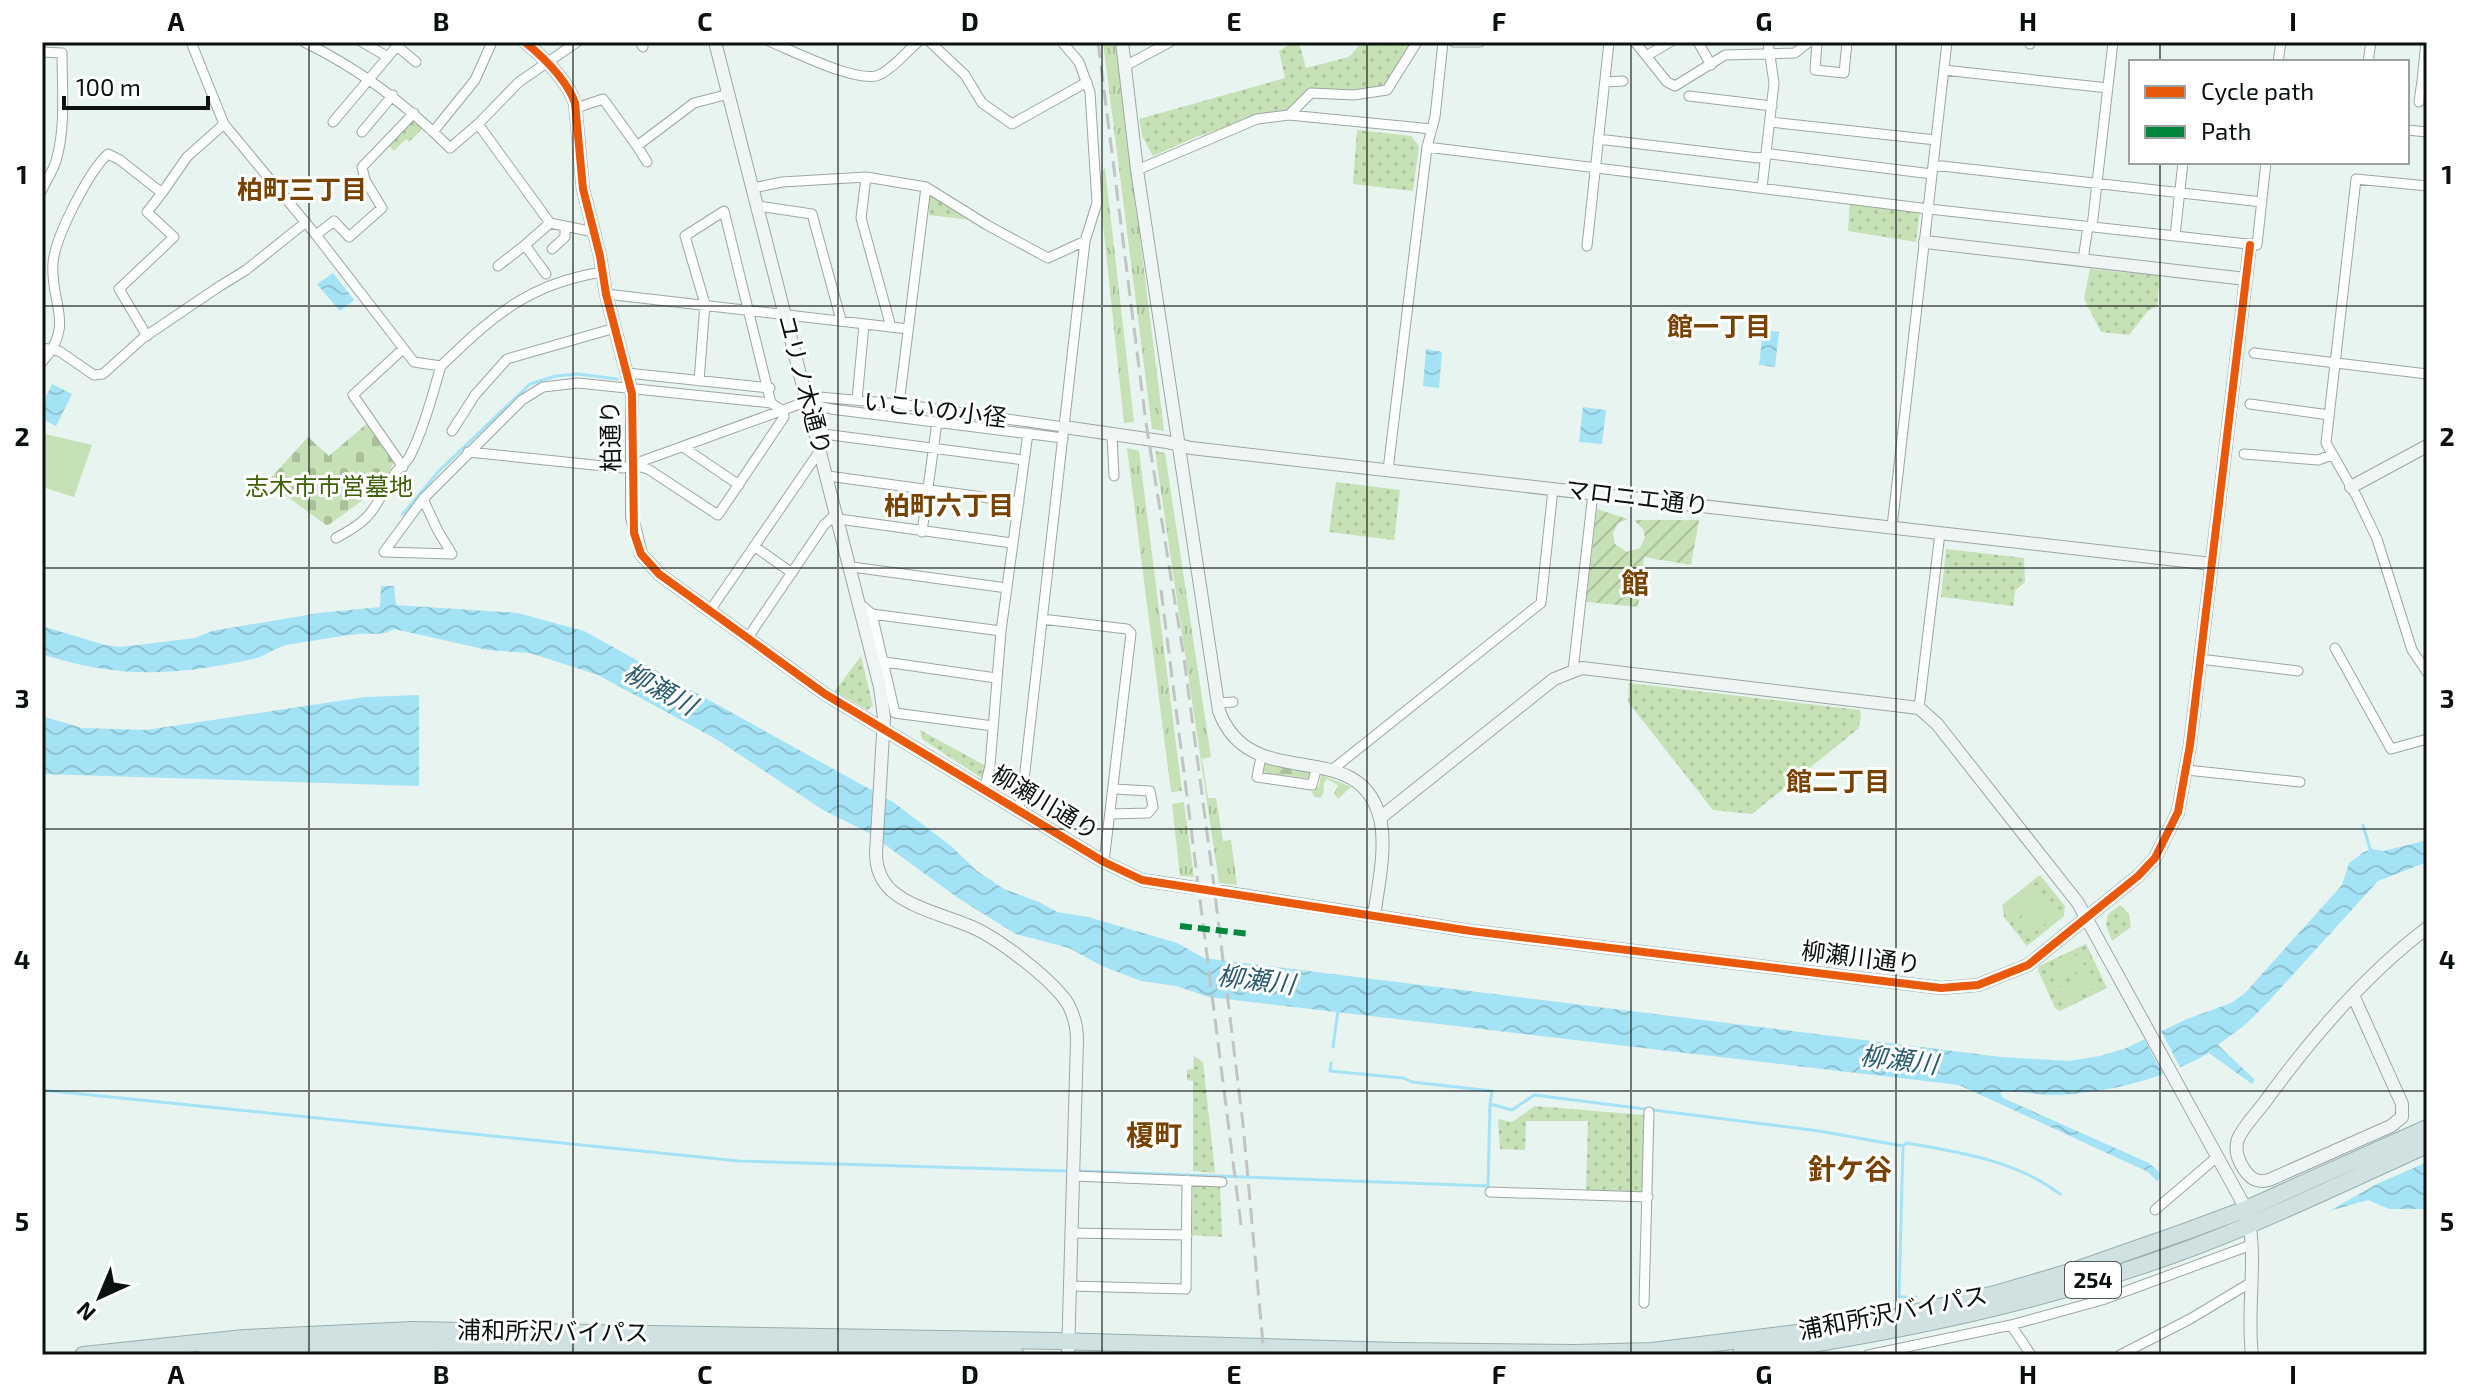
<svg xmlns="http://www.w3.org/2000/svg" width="2469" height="1397" viewBox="0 0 2469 1397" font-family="'Exo 2','Noto Sans JP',sans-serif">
<defs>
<pattern id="grass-tufts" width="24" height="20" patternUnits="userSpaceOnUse" patternTransform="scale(2)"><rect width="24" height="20" fill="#c6e1b5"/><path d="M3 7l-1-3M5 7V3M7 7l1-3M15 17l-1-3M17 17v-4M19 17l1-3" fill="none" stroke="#a9c09a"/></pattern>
<pattern id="forest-firs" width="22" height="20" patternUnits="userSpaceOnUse" patternTransform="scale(2)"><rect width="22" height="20" fill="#c6e1b5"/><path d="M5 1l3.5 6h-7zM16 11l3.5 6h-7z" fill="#a9c09a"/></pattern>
<pattern id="cemetery-stones" width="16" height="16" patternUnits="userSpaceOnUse" patternTransform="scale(2)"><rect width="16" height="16" fill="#c6e1b5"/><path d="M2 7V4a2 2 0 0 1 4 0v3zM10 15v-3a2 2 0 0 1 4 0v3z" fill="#a9c09a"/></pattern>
<pattern id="park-dots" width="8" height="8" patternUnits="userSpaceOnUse" patternTransform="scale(2)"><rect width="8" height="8" fill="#c6e1b5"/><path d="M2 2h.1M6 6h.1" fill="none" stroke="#a9c09a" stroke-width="1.8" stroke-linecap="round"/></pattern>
<pattern id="garden-furrows" width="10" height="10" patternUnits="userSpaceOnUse" patternTransform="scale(2)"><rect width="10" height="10" fill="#c6e1b5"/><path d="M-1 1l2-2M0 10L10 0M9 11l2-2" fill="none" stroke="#a9c09a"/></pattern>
<pattern id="water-waves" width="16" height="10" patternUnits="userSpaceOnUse" patternTransform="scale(2)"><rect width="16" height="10" fill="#a4e3f6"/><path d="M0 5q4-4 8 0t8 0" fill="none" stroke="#8cc2d2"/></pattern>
</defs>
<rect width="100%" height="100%" fill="#e8f4f0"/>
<!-- grass -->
<path fill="url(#grass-tufts)" d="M 1103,42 L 1116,42 L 1164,431 L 1152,429 Z
M 1105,168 L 1134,422 L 1124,423 L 1101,205 L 1102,171 Z
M 1127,448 L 1139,451 L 1182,791 L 1171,792 Z
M 1155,451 L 1165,453 L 1211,757 L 1202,759 L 1208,798 L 1216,798 L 1223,841 L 1231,840 L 1237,885 L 1219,883 Z
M 1321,775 L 1351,787 L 1338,799 L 1334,794 L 1338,785 L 1327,779 L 1324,783 L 1323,794 L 1320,798 L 1314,797 L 1312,792 L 1319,786 Z
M 1184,802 L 1194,877 L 1180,876 L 1172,804 Z"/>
<!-- forest -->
<path fill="url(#forest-firs)" d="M 1261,763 L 1311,771 L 1310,779 L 1261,772 Z"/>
<!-- cemetery -->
<path fill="url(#cemetery-stones)" d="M 369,422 L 394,462 L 382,486 L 330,524 L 326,525 L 267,482 L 308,437 L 329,456 Z"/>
<!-- park -->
<path fill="url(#park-dots)" d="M 1293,42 L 1299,42 L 1306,68 L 1349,57 L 1362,42 L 1414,42 L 1385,87 L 1351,92 L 1309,90 L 1287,112 L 1257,117 L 1196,137 L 1153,156 L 1143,138 L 1139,119 L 1285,78 L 1279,51 Z
M 414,113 L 426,125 L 409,142 L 406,139 L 394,151 L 386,143 Z
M 1357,130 L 1411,136 L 1419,146 L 1413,191 L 1353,184 Z
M 932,193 L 972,220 L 929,215 L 929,195 Z
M 1850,202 L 1920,210 L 1916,242 L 1848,231 Z
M 2090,269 L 2160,276 L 2157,306 L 2148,311 L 2129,335 L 2101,332 L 2084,299 Z
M 1336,482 L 1400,490 L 1394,540 L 1329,532 Z
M 1946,549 L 2024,558 L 2025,582 L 2015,591 L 2013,606 L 1941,597 Z
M 861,656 L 873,706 L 867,710 L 835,691 Z
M 1629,683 L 1860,710 L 1861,717 L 1858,729 L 1752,814 L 1713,810 L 1628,702 Z
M 920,730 L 986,766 L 985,774 L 980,777 L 922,739 Z
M 2040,875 L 2065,906 L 2064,916 L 2027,946 L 2004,917 L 2002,905 Z
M 2120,905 L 2129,914 L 2131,927 L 2112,941 L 2106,925 L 2108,914 Z
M 2086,944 L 2107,988 L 2060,1011 L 2055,1008 L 2038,970 L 2039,966 Z
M 1194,1056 L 1203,1062 L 1215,1173 L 1193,1171 L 1193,1081 L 1187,1080 L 1187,1070 L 1193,1069 Z
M 1535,1106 L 1644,1115 L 1643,1193 L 1586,1190 L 1588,1121 L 1526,1121 L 1525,1150 L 1500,1149 L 1498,1119 L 1512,1122 Z
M 1196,1184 L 1220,1186 L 1222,1237 L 1192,1235 L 1193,1186 Z"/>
<!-- garden -->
<path fill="url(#garden-furrows)" d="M 1597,509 L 1628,519 L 1618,523 L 1613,533 L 1615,544 L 1627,552 L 1640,548 L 1645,537 L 1643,529 L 1634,520 L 1699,520 L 1691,565 L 1644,557 L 1638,607 L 1586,602 Z"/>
<!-- pitch -->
<path fill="#c6e1b5" d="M 45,434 L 92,445 L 74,497 L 42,487 L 42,443 Z
M 2034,885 L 2044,897 L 2018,918 L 2008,906 Z
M 2048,902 L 2058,914 L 2031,935 L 2022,923 Z
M 2079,954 L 2086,968 L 2055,982 L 2048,968 Z
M 2089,974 L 2095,988 L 2064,1002 L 2057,988 Z"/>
<!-- water -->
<path fill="url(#water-waves)" d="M 333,273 L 354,300 L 340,311 L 317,284 Z
M 1763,330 L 1779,332 L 1775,367 L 1759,365 Z
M 1426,349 L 1442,352 L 1439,388 L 1423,386 Z
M 52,384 L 72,394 L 56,426 L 42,419 L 42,405 Z
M 1583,407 L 1606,410 L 1602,444 L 1579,442 Z
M 381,586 L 394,586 L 396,605 L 518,613 L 584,631 L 893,802 L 951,846 L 977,871 L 1004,889 L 1039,902 L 1057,912 L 1088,917 L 1177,943 L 1204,958 L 2001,1057 L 2068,1061 L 2100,1056 L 2124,1049 L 2187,1019 L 2231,1003 L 2245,993 L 2342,885 L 2349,863 L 2364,852 L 2372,849 L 2384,851 L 2427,840 L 2427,862 L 2378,881 L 2269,1001 L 2246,1024 L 2218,1045 L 2255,1080 L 2252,1084 L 2209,1053 C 2163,1079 2108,1093 2055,1095 C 2037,1095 2018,1090 2000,1092 L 2003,1098 L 2149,1163 L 2159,1172 L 2160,1177 L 2157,1181 L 2148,1172 L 1959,1085 L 1209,997 L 1176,986 L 1141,981 L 1102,966 L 1069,948 L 1016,934 L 958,898 L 869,833 L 823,810 L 716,739 L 598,675 L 530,653 L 488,650 L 394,629 C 384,636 371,633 359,634 C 336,636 314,641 292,644 C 278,645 267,656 253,659 C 176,676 117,679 42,654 L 42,626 L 105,645 L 121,647 L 195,638 L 212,631 L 319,613 L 380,607 Z
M 419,695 L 419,786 L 42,774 L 42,716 L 82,728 L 146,730 L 365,697 Z
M 2427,1162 L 2427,1209 L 2389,1209 L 2368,1200 L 2329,1211 L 2377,1184 Z"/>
<!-- pier -->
<path fill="#e8f4f0" d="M 2159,1027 L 2182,1071 L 2165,1078 L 2142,1035 Z"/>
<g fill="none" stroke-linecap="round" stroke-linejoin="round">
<!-- stream -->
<path stroke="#a4e3f6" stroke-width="3" d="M 403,514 L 438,472 L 530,384 L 556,376 L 578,374 L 617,379
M 2363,825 L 2371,852
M 1333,1047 L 1338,1011
M 1331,1063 L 1330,1071 L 1403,1078 L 1412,1082 L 1492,1091 L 1490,1104
M 42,1090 L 739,1161 L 1066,1171
M 1903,1146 L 1907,1143 C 1960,1152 2017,1161 2060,1194
M 1079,1171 C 1216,1175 1352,1181 1488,1186 L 1490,1104 L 1512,1110 L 1534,1095 L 1819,1131 L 1903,1146 L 1899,1297 L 1916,1297"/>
<!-- secondary-tunnel -->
<path stroke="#c7d2ce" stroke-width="12" stroke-dasharray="12 6" stroke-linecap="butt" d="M 1195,888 L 1222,892"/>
<!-- street casing -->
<g stroke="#9ea6a4" stroke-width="11">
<path id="street" d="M 191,42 L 224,124 L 316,235 L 414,362 L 441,366 C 493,316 529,283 603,272
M 304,42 C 360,69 406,104 450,148 L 478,124 L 550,223 L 594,232
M 362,42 L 388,57
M 640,42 L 643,47
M 771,42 C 793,51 858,84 879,75 C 894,68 906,52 918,42
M 930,42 L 965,75 L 982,103 L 1012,124 L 1087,82
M 1454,42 L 1480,42
M 1635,42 L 1667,82 L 1675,86 L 1725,55 L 1795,53 L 1809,42
M 1698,42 L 1711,65
M 1817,42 L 1815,70 L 1844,73 L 1847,42
M 2426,42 L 2422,81 L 2427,82
M 2030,44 L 2030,42
M 42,52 L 62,53 C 62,88 66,127 56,161 C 53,171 46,181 42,190
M 1646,56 L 1670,42
M 2278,62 L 2281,42
M 2368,62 L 2371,42
M 1125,66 L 1170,42
M 1944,70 L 2108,88
M 1605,82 L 1623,81
M 1689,96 L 1772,106
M 2419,102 L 2422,81
M 576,108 L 603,99 L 637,146
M 1289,115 L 1311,93 L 1354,95 L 1387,90 L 1417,42
M 333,122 L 397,46 L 416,62
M 1770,122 L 1936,140
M 478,124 L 519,82 L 577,42
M 2407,130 L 2427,132
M 362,132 L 393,95
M 433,132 L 475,80 L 492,42
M 1598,139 L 1758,158 L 1771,154 L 1932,174
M 1427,147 L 1929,209 L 2257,245 L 2266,162
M 647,162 L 637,146 L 694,103 L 729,94
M 1933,165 L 2262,202
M 1137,170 L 1257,119 L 1289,115 L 1432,129
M 866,177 L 861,218 L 891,327
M 2427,186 L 2356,179 L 2326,443 L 2357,497 L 2377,539 L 2412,650 L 2427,672
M 753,188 L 782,182 L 866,177 L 926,187 L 987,225 L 1048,258 L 1085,241
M 1762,188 L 1774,83 L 1768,42
M 758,206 L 812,214 L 841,320
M 2092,227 L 2113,42
M 316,235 L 334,221 L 349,237 L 382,208 L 365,180 L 362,167 L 414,113
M 2175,236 L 2183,162
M 1587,246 L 1609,42
M 552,249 L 565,237 L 565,227
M 2083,260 L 2088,226
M 498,266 L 525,245
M 546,274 L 525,245 L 550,223
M 606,294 L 908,329
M 147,336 L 119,289 L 174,237 L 147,212 L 162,193
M 42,348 L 59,351 L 94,375 L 103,374 L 143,338 L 220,286 L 246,270 L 306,222
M 2254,353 L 2427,374
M 42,362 C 76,324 50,304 53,263 C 55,237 89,171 108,154 L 120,160 L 162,193 L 187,157 L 224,124
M 627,373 L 770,388
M 857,400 L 864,325
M 807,403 L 831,409 L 1063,438
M 899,404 L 926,187
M 2250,404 L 2329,415
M 452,431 L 475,395 L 507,359 L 615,328
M 816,433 L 1024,460
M 1112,435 L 1114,476
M 683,447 L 739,485
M 468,452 L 623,468 L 819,397 L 899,404 L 1064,427
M 2244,454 L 2318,460 L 2332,455
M 632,465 L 648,469 L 718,515 L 784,417 L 783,411 L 771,403 L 724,211 L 685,236 L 705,304 L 699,381
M 403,467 L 353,395 L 403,349
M 1388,470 L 1427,147 L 1435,117 L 1443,42
M 828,476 L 1019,502
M 423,499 L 384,552 L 452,554 L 438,531 L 423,499 L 522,400 L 543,387 L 578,383 L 771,403
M 839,519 L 1012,543
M 1892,527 L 1947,42
M 922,532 L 937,422
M 336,538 C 375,518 372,509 394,475 C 398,467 406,464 410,456 C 424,428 432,396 441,366
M 754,546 L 792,573
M 852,567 L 1007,588
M 861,605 L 872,614 L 895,713 L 993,726
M 709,612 L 821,449
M 872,614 L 1001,631
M 1042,619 L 1127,629 L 1131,633 L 1104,862
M 747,639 L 824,525 L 837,513
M 2335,648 L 2391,749 L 2427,739
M 2200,659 L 2298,671
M 885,662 L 996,678
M 1573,671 L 1593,493
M 1218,703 L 1233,702
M 1919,708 L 1940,533
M 1261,757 L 1257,777 L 1312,785 L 1317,766
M 1333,769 L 1541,603 L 1553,489
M 2187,770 L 2300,782
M 984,790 L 990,766 L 1001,631 L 1028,433
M 1016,809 L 1021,802 L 1023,789 L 1085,241 L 1097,203 L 1090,92 L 1079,62 L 1062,42
M 1111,814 L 1148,813 L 1153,807 L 1150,791 L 1114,789
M 1073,1176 L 1222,1182
M 1490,1192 L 1648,1197
M 2155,1210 L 2218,1156
M 1070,1233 L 1187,1235
M 1070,1286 L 1186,1289 L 1187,1180
M 1644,1303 L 1649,1112
M 2011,1325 L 2031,1355
M 1868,1355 L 2011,1325 L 2102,1300 L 2251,1245
M 2120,1355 L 2190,1319 L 2250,1283"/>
</g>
<!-- secondary casing -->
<g stroke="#9ea6a4" stroke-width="14">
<path id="secondary" d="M 525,42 C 543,57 567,80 575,103 L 583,189 L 600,256 L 606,294 L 632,394 L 632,517 L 641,554 L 659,574 L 825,694 L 1104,862 L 1142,880 L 1195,888
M 715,42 L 880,687 L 884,718 L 876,853 C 876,868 881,881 892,891 C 913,909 947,916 972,927 C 998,938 1053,980 1068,1004 C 1074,1015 1077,1026 1077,1040 L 1068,1355
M 1122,42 L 1137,170 L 1219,711 C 1251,798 1363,731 1381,823 C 1386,852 1378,887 1374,916
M 1925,242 L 2246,279
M 1064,427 L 1167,442 L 1191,448 L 2212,564
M 2351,487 L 2427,446
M 1380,818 L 1554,679 L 1582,668 L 1919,708 L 1937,724 L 2078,903 L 2246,1209 C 2259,1254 2246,1307 2252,1355
M 1222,892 L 1471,931 L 1941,988 L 1978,985 L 2028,965 L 2138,876 L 2155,858 L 2178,812 L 2190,745 L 2250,245
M 2353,995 L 2402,1104 L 2402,1117 L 2391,1126 L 2269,1180 C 2257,1183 2250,1179 2244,1169 C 2238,1160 2234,1150 2238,1139 C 2244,1125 2258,1112 2267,1099 C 2313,1036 2365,975 2427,928"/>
</g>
<!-- highway casing -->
<g stroke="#98aead" stroke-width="18">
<path id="highway" d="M 83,1355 L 244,1338 L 413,1330 L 1056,1341 L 1398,1351 L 1575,1353 L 1652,1351 L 1828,1329 L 1887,1319 L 1999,1293 L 2070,1272 L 2187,1231 L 2246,1209 L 2427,1128
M 206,1355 L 365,1345 L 497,1343 L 1016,1355
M 1740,1355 C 1894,1333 2048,1302 2194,1247 C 2273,1217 2350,1180 2427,1145"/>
</g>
<!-- street -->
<use href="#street" stroke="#fcfdfd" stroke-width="9"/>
<!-- secondary -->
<use href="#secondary" stroke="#eff5f4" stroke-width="12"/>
<!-- highway -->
<use href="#highway" stroke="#d0e1e1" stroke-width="16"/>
<!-- rail -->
<path stroke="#c0c4c2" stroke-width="3" stroke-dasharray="16 8" stroke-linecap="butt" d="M 1098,42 L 1146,423 L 1184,658 L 1213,878 L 1243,1124 L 1264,1355
M 1161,590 L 1241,1225"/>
<!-- quiet -->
<path stroke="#00873e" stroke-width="6" stroke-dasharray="12 6" stroke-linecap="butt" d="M 1180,926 L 1250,934"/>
<!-- cycleway casing -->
<g stroke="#fff" stroke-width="13">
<path id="cycleway" d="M 525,42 C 543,57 567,80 575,103 L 583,189 L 600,256 L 606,294 L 632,394 L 634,533 L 641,554 L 659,574 L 825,694 L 1104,862 L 1142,880 L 1471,931 L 1941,988 L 1978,985 L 2028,965 L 2138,876 L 2155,858 L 2178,812 L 2190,745 L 2250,245"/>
</g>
<!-- cycleway -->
<use href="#cycleway" stroke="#e8590c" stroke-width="8"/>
</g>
<!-- grid -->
<path fill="none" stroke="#0a110f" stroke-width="2" stroke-opacity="0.55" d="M 309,42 L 309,1355M 573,42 L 573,1355M 838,42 L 838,1355M 1102,42 L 1102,1355M 1367,42 L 1367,1355M 1631,42 L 1631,1355M 1896,42 L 1896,1355M 2160,42 L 2160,62M 2160,162 L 2160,1355M 42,306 L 2427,306M 42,568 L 2427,568M 42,829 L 2427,829M 42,1091 L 2427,1091"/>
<g text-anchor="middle" stroke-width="6" stroke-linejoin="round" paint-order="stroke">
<!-- shield labels -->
<rect fill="#fff" stroke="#545857" stroke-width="2" x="2065" y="1262" width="56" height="36" rx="6"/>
<g font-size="22" font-weight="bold" fill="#0a110f">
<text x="2093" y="1288">254</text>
</g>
<!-- street labels -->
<g font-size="24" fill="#0a110f" stroke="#fff">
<text transform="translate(804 385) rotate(75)" y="8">ユリノ木通り</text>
<text transform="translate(935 410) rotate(7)" y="8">いこいの小径</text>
<text transform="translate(611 436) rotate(-91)" y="8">柏通り</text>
<text transform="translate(1637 498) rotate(7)" y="8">マロニエ通り</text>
<text transform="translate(1045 803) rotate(31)" y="8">柳瀬川通り</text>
<text transform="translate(1861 958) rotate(7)" y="8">柳瀬川通り</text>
<text transform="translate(1893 1313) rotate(-11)" y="8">浦和所沢バイパス</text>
<text transform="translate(553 1332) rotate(1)" y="8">浦和所沢バイパス</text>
</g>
<!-- park labels -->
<g font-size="24" fill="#3d6009" stroke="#fff">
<text x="329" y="495">志木市市営墓地</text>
</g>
<!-- neighbourhood labels -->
<g font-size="26" font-weight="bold" fill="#784301" stroke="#fff">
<text x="302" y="199">柏町三丁目</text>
<text x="1719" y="336">館一丁目</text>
<text x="949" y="515">柏町六丁目</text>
<text x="1838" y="791">館二丁目</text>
</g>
<!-- water labels -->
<g font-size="26" font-style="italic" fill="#2c5c6b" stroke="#fff">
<text transform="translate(660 689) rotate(29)" y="9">柳瀬川</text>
<text transform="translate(1256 980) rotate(7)" y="9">柳瀬川</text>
<text transform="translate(1899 1060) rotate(7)" y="9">柳瀬川</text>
</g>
<!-- quarter labels -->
<g font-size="28" font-weight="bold" fill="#784301" stroke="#fff">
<text x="1635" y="593">館</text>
<text x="1154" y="1145">榎町</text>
<text x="1850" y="1179">針ケ谷</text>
</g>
</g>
<!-- border -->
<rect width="2469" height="1397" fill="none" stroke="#ffffff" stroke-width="88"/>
<!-- legend -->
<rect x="2129" y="60" width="280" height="104" fill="#ffffff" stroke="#9da09f" stroke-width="2"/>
<rect x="2145" y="86" width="40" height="12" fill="#e8590c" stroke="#9da09f" stroke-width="2"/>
<text x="2201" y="100" font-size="24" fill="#0a110f">Cycle path</text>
<rect x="2145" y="126" width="40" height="12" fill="#00873e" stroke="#9da09f" stroke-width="2"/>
<text x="2201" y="140" font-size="24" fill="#0a110f">Path</text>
<!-- north arrow -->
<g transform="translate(100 1297) rotate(224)" stroke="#ffffff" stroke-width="6" paint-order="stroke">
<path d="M0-6L14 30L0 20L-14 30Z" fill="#0a110f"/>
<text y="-12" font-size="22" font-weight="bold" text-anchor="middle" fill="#0a110f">N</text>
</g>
<!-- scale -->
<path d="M64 96v12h144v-12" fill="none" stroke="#0a110f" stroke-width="4"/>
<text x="76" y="96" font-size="24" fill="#0a110f" stroke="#ffffff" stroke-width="6" paint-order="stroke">100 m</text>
<rect x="44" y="44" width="2381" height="1309" fill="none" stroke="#0a110f" stroke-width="3"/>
<g font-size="26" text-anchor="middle" font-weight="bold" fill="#0a110f">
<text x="176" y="31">A</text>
<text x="441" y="31">B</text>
<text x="705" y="31">C</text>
<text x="970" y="31">D</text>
<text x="1234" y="31">E</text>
<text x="1499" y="31">F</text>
<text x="1764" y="31">G</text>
<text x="2028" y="31">H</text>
<text x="2293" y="31">I</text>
<text x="22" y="184">1</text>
<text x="2447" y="184">1</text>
<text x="22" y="446">2</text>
<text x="2447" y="446">2</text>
<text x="22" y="708">3</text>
<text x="2447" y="708">3</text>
<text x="22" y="969">4</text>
<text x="2447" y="969">4</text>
<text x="22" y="1231">5</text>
<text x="2447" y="1231">5</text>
<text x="176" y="1384">A</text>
<text x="441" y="1384">B</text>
<text x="705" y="1384">C</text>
<text x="970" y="1384">D</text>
<text x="1234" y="1384">E</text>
<text x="1499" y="1384">F</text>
<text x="1764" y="1384">G</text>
<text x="2028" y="1384">H</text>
<text x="2293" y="1384">I</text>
</g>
</svg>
